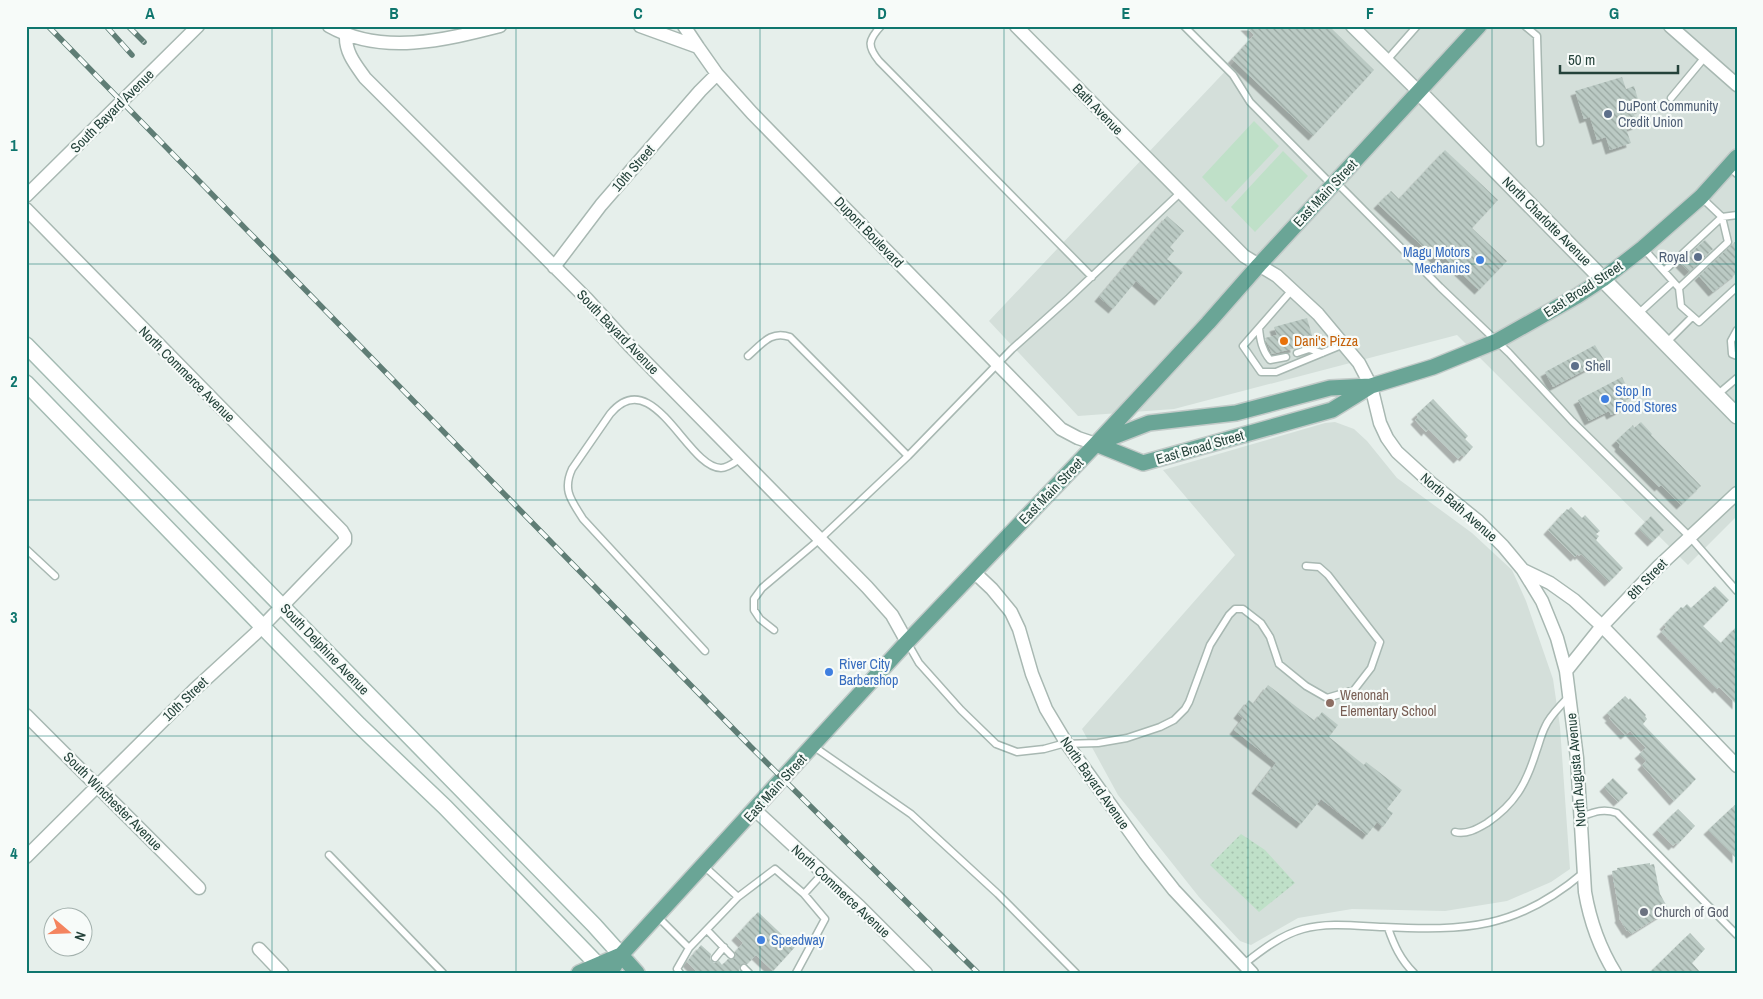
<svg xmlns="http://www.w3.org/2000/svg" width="1763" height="999" viewBox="0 0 1763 999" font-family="'Archivo Narrow',sans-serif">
<defs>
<pattern id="park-dots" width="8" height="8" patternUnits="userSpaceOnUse" patternTransform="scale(1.25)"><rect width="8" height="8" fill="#bfe0c8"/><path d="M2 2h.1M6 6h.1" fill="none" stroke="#a4c1ad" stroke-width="1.8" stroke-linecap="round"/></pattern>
<pattern id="building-back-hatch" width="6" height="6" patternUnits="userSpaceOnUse" patternTransform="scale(1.25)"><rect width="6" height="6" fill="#bbcac4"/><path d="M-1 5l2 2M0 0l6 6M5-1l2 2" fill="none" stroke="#98a6a0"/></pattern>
<filter id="shadow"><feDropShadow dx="-4.5" dy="4.5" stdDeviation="0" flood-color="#0004"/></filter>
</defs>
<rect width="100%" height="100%" fill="#e6efeb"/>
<!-- built -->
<path fill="#d4dfda" d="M 1268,26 L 1737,26 L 1737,516 L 1688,565 L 1457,335 L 1174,409 L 1078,416 L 989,321 Z
M 1335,422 L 1354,429 L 1367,441 L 1397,478 L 1472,533 L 1512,570 L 1526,601 L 1553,679 L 1560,727 L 1570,869 L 1551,882 L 1507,901 L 1445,911 L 1352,909 L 1298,918 L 1251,945 L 1240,941 L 1199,897 L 1118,795 L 1082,729 L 1235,555 L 1163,470 L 1325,423 Z"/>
<!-- grass -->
<path fill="#bfe0c8" d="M 1254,121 L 1279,146 L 1226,202 L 1202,177 Z
M 1283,151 L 1308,176 L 1255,232 L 1231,207 Z"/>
<!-- park -->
<path fill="url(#park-dots)" d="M 1241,834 L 1265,850 L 1295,883 L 1259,912 L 1210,865 Z"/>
<!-- building -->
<path fill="url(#building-back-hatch)" filter="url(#shadow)" d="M 1245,26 L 1329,26 L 1374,70 L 1313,136 L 1232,59 L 1254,35 Z
M 1622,77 L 1626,89 L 1634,86 L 1641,109 L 1633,111 L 1637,125 L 1626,129 L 1631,143 L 1610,150 L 1606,137 L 1597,140 L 1590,117 L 1584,119 L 1575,91 Z
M 1445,150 L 1498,200 L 1472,228 L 1507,261 L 1479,290 L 1442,255 L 1437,260 L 1378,204 L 1391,191 L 1399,199 Z
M 1167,216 L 1184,231 L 1170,247 L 1174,251 L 1167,259 L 1183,272 L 1159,301 L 1136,281 L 1113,309 L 1099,297 Z
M 1705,240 L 1713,249 L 1689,272 L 1680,263 Z
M 1737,240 L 1737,273 L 1713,292 L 1699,276 Z
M 1307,318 L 1313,339 L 1294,344 L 1295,348 L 1272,354 L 1265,338 L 1277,335 L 1274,327 Z
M 1595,345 L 1604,360 L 1553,387 L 1545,372 Z
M 1622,377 L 1630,393 L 1630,398 L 1622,403 L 1626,407 L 1611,415 L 1609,411 L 1589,421 L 1578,400 Z
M 1433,399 L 1468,436 L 1465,439 L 1473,447 L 1464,457 L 1462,455 L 1458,459 L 1428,429 L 1426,432 L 1415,420 L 1418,417 L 1416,415 Z
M 1641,422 L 1652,434 L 1651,435 L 1701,486 L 1681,505 L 1661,485 L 1659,487 L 1619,447 L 1620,445 L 1616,441 L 1633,425 L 1634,428 Z
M 1571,507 L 1582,518 L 1585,515 L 1600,531 L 1596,534 L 1599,536 L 1596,540 L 1623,568 L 1609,582 L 1581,554 L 1579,556 L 1578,554 L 1575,557 L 1548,530 L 1567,509 L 1568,510 Z
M 1651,516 L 1664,530 L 1652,542 L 1639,529 Z
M 1715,586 L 1729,600 L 1703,626 L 1721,643 L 1737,626 L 1737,705 L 1719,687 L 1717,689 L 1661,632 L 1666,627 L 1664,625 L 1681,607 L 1683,608 L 1687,604 L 1691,608 Z
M 1268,685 L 1315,721 L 1322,712 L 1338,725 L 1329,737 L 1364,765 L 1366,762 L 1402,790 L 1387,809 L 1393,813 L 1383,827 L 1377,822 L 1367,835 L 1321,799 L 1301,824 L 1256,789 L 1276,763 L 1234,730 L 1243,718 L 1238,714 L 1249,700 L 1254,704 Z
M 1625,696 L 1629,700 L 1630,698 L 1646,715 L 1645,716 L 1647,719 L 1643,724 L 1696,779 L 1674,801 L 1642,765 L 1646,761 L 1639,754 L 1646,748 L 1630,731 L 1625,735 L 1609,718 L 1611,717 L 1607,713 Z
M 1613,778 L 1628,793 L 1618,802 L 1604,787 Z
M 1737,803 L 1737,859 L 1708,830 Z
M 1678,809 L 1695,826 L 1678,844 L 1676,843 L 1673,846 L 1657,830 Z
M 1650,863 L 1650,865 L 1654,864 L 1660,894 L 1669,910 L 1631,934 L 1628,930 L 1627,931 L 1619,918 L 1620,917 L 1612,871 L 1617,870 L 1617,868 Z
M 758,912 L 795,947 L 773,971 L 756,955 L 747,964 L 743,963 L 740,965 L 739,973 L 698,973 L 687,962 L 701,945 L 711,954 L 710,959 L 714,963 L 719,961 L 722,965 L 728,959 L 734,959 L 736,956 L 735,952 L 743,943 L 736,936 Z
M 1690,933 L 1705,949 L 1692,963 L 1701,973 L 1649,973 Z"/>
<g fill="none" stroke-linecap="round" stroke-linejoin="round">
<!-- service casing -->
<g stroke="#a8b8b2" stroke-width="9">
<path id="service" d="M 881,26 C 868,40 867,46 879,61 L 1092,277
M 1184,26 L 1233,75 L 1250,102 L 1332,185
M 1525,26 L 1537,36 L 1540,143
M 1387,60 L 1417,26
M 1671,98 L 1705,57
M 1729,167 L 1737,174
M 1336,182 L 1440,287 L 1509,353 L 1572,421 L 1690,537 L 1737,591
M 1643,248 L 1679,288 L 1728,242 L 1722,217 L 1701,197
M 1664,271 L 1722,217 L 1737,215
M 1679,288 L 1681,306 L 1699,322 L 1737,287
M 1292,290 L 1243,346 L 1261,372 L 1276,372 L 1344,344
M 1638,314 L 1673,282
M 1259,328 C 1260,340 1262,350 1270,360 L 1286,357
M 1737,330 L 1731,341 L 1732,354 L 1737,356
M 1666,343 L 1692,317
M 1297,353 L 1309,349 L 1322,353
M 748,356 C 762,344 771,330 790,337 L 908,456
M 1717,395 L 1737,378
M 26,549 L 55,576
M 774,630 L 760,619 L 754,610 L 754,599 L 762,588 L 820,539 L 908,456 L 1012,349 L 1069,298 L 1180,193
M 907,642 L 919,663 L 961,710 L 996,744 L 1017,752 L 1044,749 L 1062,744 L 1098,743 L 1127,738 L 1160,727 L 1174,720 L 1185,709 L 1189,702 L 1210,645 L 1229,615 L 1235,609 L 1243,609 L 1261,623 L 1270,637 L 1279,664 L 1306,686 L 1327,698 L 1354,690 L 1371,668 L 1380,642 L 1328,575 L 1319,567 L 1306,566
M 705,651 L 583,519 C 572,501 562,491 572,469 L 610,414 C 653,362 687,468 721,468 C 728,468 735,462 741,458
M 813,746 L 911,814 L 998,894 L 1076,973
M 1581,817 C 1594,812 1603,808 1617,813 L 1737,935
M 1455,832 C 1466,835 1477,829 1487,823 C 1515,804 1526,784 1536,752 C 1539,744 1541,735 1545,727 C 1550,715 1561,706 1569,696
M 329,855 L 443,973
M 738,897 L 775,869 L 804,894 L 823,873
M 657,916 L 689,948 L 677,969 L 680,973
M 1388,928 C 1394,945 1400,959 1414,973
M 707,930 L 731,955
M 689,948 L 738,897 L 704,866
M 715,958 L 724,947
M 1244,964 C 1262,950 1281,935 1303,929 C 1328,922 1358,926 1383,927 C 1466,931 1517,929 1583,873
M 744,968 L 749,973
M 796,973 L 825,919 L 804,894"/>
</g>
<!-- minor casing -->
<g stroke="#a8b8b2" stroke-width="15">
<path id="minor" d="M 329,26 C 382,56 445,40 500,26
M 640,26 L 698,47 L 717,74 L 752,113 L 1061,429 L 1078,438 L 1096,444
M 684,26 L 698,47
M 1016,26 L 1244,256 L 1277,276 L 1318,314 L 1359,363 L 1371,386 L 1380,423 L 1387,438 L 1397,452 L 1431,483 L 1478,521 L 1503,546 L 1523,570 L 1550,583 L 1574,600 L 1602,626 L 1737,766
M 1352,26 L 1418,91
M 1670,26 L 1737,85
M 346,35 C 345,52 355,64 365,78 L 587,299 L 629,345 L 867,587 L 892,615 L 907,642
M 26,196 L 198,26
M 26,209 L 342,531 L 345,536 L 345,541 L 255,634 L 194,690 L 26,857
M 554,267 L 601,205 L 700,91 L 717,74
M 1523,570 L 1542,601 L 1557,638 L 1566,671 L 1577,758 L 1585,892 C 1590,921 1599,947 1615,973
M 974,572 L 992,589 L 1011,612 L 1019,629 L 1032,674 L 1046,709 L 1067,744 L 1145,853 L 1174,890 L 1252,973
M 1566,671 L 1602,626 L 1658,567 L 1737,493
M 26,715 L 199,888
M 755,810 L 860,907 L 926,973
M 259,949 L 282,973"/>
</g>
<!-- tertiary casing -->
<g stroke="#a8b8b2" stroke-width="18">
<path id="tertiary" d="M 1418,91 L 1737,416"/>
</g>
<!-- secondary casing -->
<g stroke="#a4bbb3" stroke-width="18">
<path id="secondary" d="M 26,345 L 594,925 L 621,955
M 26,383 L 262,626 L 359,725 L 445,807 L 598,965"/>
</g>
<!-- primary casing -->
<g stroke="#c2cac8" stroke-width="18">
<path id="primary" d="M 1100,442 L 1149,423 L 1236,413 L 1330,388 L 1370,386
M 1096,444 L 1143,463 L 1332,410 L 1371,386 L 1433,367 L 1497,341 L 1577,296 L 1603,279 L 1643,248 L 1701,197 L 1737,157
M 621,955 L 637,973
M 579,973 L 621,955
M 610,973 L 621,955 L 907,642 L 1096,444 L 1208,323 L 1259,265 L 1479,26"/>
</g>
<!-- service -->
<use href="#service" stroke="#fff" stroke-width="6"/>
<!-- minor -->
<use href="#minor" stroke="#fff" stroke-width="12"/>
<!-- tertiary -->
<use href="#tertiary" stroke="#fff" stroke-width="15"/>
<!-- secondary -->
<use href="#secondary" stroke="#fff" stroke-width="15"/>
<!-- primary -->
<use href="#primary" stroke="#6aa596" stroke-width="15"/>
<!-- rail casing -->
<g stroke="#5f7d75" stroke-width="5.5">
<path id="rail" d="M 48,26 L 751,747 L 978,973
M 106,26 L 132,55
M 128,26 L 144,42"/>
</g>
<!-- rail -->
<use href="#rail" stroke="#f7fbf9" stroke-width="4" stroke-dasharray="11" stroke-linecap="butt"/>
</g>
<!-- grid -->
<path fill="none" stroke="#0f766e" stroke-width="1" stroke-opacity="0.55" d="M 272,26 L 272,973M 516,26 L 516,973M 760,26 L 760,973M 1004,26 L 1004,973M 1248,26 L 1248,973M 1492,26 L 1492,973M 26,264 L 1737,264M 26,500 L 1737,500M 26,736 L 1737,736"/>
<!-- markers -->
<g fill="#5c6f8a" stroke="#f7fbf9" stroke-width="2">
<circle cx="1608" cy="114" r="5"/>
<circle cx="1698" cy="257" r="5"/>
<circle cx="1575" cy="366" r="5"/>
</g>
<g fill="#3f7fe0" stroke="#f7fbf9" stroke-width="2">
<circle cx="1480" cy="260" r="5"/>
<circle cx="1605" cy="399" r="5"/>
<circle cx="829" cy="672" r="5"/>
<circle cx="761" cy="940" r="5"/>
</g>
<circle fill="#e8710a" stroke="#f7fbf9" stroke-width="2" cx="1284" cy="341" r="5"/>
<circle fill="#8d6e63" stroke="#f7fbf9" stroke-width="2" cx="1330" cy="703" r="5"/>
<circle fill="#6b7280" stroke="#f7fbf9" stroke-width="2" cx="1644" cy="912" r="5"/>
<g text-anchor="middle" stroke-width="4.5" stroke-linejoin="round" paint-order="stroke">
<!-- service labels -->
<g font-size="14" fill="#4e5e75" stroke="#f7fbf9" text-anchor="start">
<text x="1618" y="111">DuPont Community<tspan x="1618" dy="16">Credit Union</tspan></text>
<text x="1688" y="262" text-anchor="end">Royal</text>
<text x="1585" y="371">Shell</text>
</g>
<!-- street labels -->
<g font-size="14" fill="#24423a" stroke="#f7fbf9">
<text transform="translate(1098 109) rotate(46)" y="5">Bath Avenue</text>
<text transform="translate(112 111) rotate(-45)" y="5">South Bayard Avenue</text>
<text transform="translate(633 168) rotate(-49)" y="5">10th Street</text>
<text transform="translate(1325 193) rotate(-47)" y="5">East Main Street</text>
<text transform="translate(1547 221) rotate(45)" y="5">North Charlotte Avenue</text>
<text transform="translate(869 232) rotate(46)" y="5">Dupont Boulevard</text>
<text transform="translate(1583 289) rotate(-33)" y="5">East Broad Street</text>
<text transform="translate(618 332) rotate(46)" y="5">South Bayard Avenue</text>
<text transform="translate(187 374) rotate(45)" y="5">North Commerce Avenue</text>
<text transform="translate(1200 447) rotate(-16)" y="5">East Broad Street</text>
<text transform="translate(1051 491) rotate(-46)" y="5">East Main Street</text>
<text transform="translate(1459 507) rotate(41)" y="5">North Bath Avenue</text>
<text transform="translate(1647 579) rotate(-46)" y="5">8th Street</text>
<text transform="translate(325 649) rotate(46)" y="5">South Delphine Avenue</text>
<text transform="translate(185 699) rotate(-44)" y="5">10th Street</text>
<text transform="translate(1576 770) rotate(-95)" y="5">North Augusta Avenue</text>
<text transform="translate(1095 783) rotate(55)" y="5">North Bayard Avenue</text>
<text transform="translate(775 788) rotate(-48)" y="5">East Main Street</text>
<text transform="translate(113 801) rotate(45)" y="5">South Winchester Avenue</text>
<text transform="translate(841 891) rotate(43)" y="5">North Commerce Avenue</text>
</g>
<!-- shop labels -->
<g font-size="14" fill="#366cbe" stroke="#f7fbf9" text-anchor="start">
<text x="1470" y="257" text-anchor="end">Magu Motors<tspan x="1470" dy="16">Mechanics</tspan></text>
<text x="1615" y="396">Stop In<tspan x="1615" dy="16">Food Stores</tspan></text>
<text x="839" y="669">River City<tspan x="839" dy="16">Barbershop</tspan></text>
<text x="771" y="945">Speedway</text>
</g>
<!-- food labels -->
<g font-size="14" fill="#c56008" stroke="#f7fbf9" text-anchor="start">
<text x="1294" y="346">Dani's Pizza</text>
</g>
<!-- education labels -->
<g font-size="14" fill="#785e54" stroke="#f7fbf9" text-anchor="start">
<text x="1340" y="700">Wenonah<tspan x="1340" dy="16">Elementary School</tspan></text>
</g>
<!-- worship labels -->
<g font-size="14" fill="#5b616d" stroke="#f7fbf9" text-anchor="start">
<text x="1654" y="917">Church of God</text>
</g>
</g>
<!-- border -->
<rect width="1763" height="999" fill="none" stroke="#f7fbf9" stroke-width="55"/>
<!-- north arrow -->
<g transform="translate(68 932) rotate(109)"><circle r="24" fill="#f7fbf9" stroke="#a3b1ad"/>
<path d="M0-4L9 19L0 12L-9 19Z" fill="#f4845f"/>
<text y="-8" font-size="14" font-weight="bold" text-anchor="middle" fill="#24423a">N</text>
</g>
<!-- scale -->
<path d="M1560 65v8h118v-8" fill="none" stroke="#24423a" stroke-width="2.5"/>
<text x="1568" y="65" font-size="15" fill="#24423a" stroke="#f7fbf9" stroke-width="4" paint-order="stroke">50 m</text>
<rect x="28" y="28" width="1708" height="944" fill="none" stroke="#0f766e" stroke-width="2"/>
<g font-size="16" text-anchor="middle" font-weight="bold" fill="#0f766e">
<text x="150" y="19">A</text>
<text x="394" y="19">B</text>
<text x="638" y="19">C</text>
<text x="882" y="19">D</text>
<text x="1126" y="19">E</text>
<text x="1370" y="19">F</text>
<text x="1614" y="19">G</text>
<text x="14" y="151">1</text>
<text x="14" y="387">2</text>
<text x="14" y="623">3</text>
<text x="14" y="859">4</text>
</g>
</svg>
